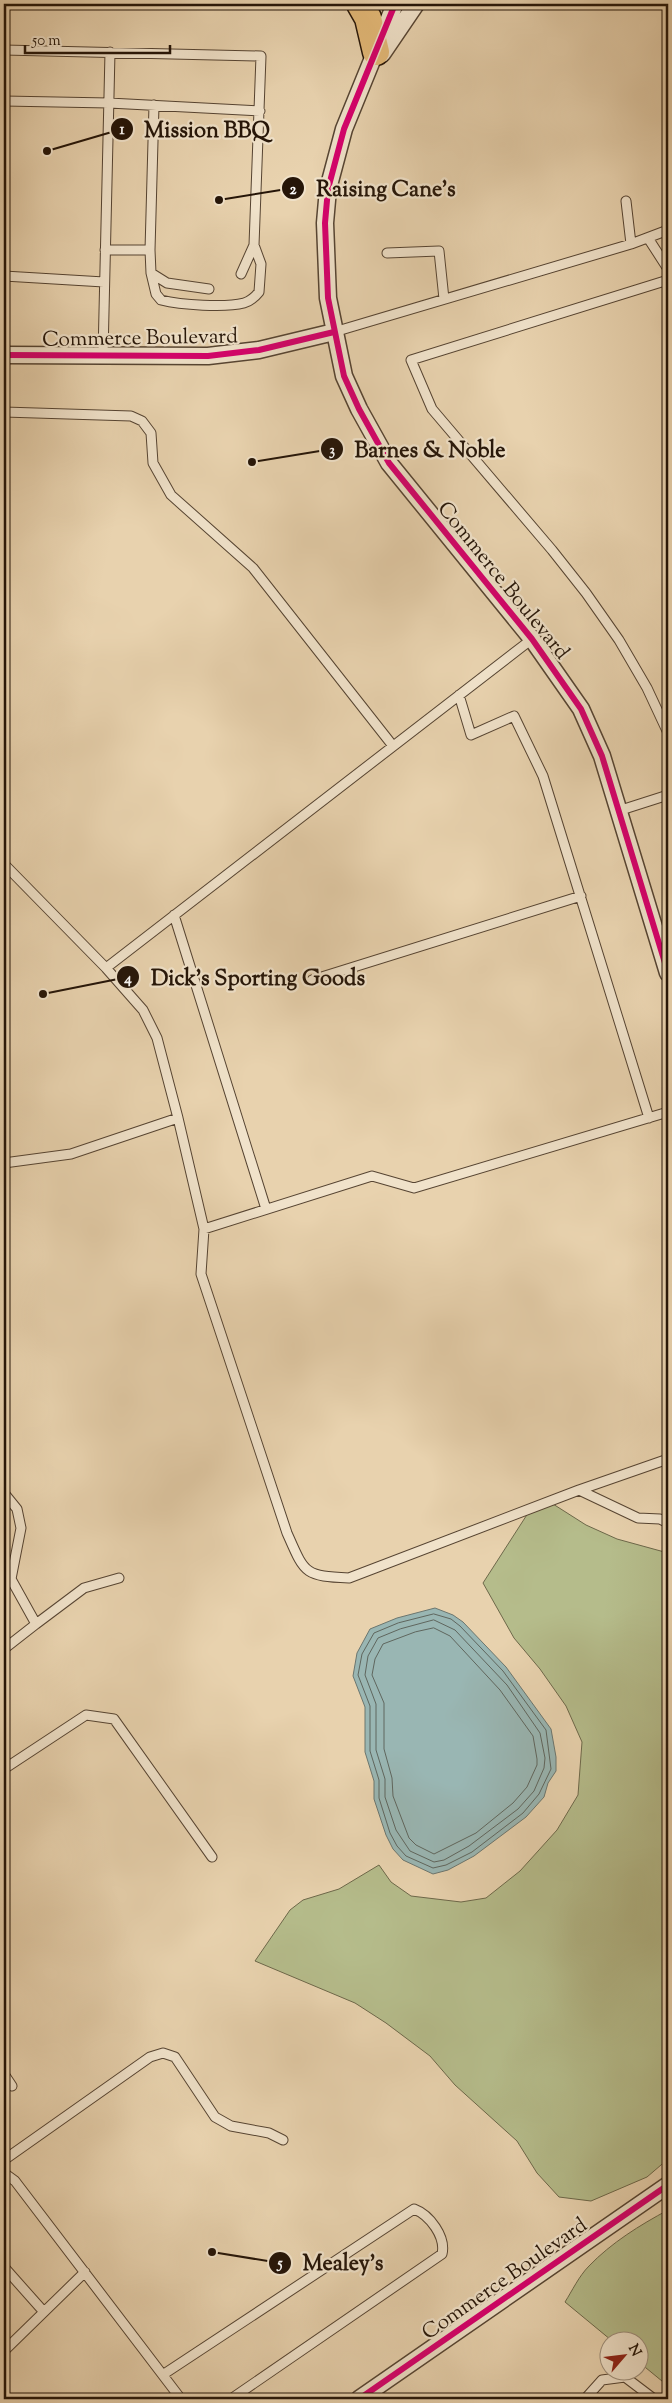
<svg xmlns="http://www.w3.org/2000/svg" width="672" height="2403" viewBox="0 0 672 2403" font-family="'Sorts Mill Goudy',serif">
<rect width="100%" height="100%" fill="#e8d2ae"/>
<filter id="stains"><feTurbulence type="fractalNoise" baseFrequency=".004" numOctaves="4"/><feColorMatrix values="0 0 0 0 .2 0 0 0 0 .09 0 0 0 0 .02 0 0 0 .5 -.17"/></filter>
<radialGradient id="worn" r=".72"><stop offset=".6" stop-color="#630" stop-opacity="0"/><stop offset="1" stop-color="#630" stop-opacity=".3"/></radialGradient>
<!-- green -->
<path fill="#b5bc8b" stroke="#6d684a" d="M 553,1504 L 586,1525 L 617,1539 L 668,1553 L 668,1984 L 663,1989 L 664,2025 L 668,2038 L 668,2159 L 647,2177 L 591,2201 L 559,2197 L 537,2173 L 517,2141 L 455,2085 L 430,2056 L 386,2023 L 355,2003 L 255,1961 L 290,1910 L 303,1900 L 339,1889 L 379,1865 L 391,1882 L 411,1896 L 461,1902 L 486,1898 L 520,1871 L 557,1830 L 578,1795 L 582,1742 L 566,1706 L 540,1669 L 514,1638 L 483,1583 L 530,1510 Z
M 668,2210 L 668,2386 L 640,2363 L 640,2340 L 611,2340 L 565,2302 C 572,2291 579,2276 589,2266 C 611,2243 640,2225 668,2210 Z"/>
<!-- water -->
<path fill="#99b6b3" stroke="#6b766f" d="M 435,1608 L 453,1615 L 463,1622 L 506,1667 L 551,1729 L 556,1757 L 556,1771 L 548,1783 L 544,1797 L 526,1817 L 474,1856 L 448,1870 L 433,1874 L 403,1860 L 393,1849 L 386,1835 L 374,1799 L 374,1781 L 365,1752 L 365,1707 L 353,1676 L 357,1653 L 370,1629 L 397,1618 Z"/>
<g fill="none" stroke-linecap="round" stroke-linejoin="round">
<!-- shore -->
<path stroke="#5f665e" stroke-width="1" d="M 434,1614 L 451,1619 L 460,1626 L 503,1671 L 546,1730 L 551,1769 L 539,1794 L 523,1813 L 472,1852 L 446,1865 L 433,1868 L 406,1856 L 397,1846 L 390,1833 L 379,1798 L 379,1780 L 370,1751 L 370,1706 L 358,1675 L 362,1654 L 374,1633 L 398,1623 Z
M 434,1620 L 455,1630 L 507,1685 L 540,1733 L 545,1758 L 544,1768 L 534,1791 L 518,1809 L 469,1846 L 444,1860 L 434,1862 L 410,1851 L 396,1830 L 385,1797 L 385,1779 L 376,1750 L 376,1704 L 365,1675 L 368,1656 L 378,1638 L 400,1629 Z
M 434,1628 L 450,1636 L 500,1690 L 533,1736 L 537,1759 L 537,1765 L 527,1787 L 513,1803 L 476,1833 L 434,1854 L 416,1845 L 409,1838 L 393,1796 L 392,1778 L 384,1749 L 384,1703 L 372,1675 L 375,1659 L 383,1644 L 415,1632 Z"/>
<!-- service casing -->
<g stroke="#564432" stroke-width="11">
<path id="service" d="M 4,50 L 261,56 L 254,245 L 241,274
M 4,101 L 109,103 L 260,111
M 626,201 L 631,244
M 648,238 L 668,269
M 105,250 L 150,250 L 154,105
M 150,250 L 151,273 L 167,283 L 209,289
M 387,253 L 439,251 L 444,299
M 151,273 L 156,294 L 161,300 C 181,305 225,308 244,303 C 251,301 255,297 259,292 L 261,264 L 254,245
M 4,276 L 104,282
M 668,280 L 411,360 L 432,409 L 552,550 L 586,593 L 619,640 L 647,688 L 668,733
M 334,332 L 631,244 L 668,230
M 103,355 L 110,52
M 4,412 L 131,416 L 142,421 L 151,433 L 153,463 L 171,495 L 253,568 L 393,746
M 459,695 L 471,735 L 514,716 L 543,776 L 649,1118
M 618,811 L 668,795
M 4,864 L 106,968 L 143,1010 L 157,1038 L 178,1118
M 174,915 L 266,1209
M 106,968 L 532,639
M 312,980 L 581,896
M 4,1163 L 71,1154 L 178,1118 L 204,1229 L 201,1274 L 287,1533 C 305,1574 304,1576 349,1578 L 579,1490 L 668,1459
M 204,1229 L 372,1176 L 414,1188 L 668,1112
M 579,1490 L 638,1518 L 660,1519 L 668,1523
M 4,1493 L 17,1509 L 21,1528 L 11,1579 L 36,1624 L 4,1649
M 36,1624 L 84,1588 L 119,1578
M 4,1769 L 86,1715 L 114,1719 L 212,1857
M 4,2074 L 12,2086
M 4,2160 L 150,2057 L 163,2053 L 175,2057 L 215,2117 L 231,2126 L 269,2133 L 283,2140
M 4,2173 L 15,2181 L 181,2399
M 4,2267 L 44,2312
M 4,2351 L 85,2272
M 164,2374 L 414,2209 C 430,2215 446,2237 442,2254 L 231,2399
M 585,2399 L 602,2380 L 625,2377 L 654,2399"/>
</g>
<!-- minor casing -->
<g stroke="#564432" stroke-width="19">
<path id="minor" d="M 395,4 L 344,129 L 328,189 L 325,223 L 328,298 L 344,376 L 359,409 L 389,463 L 532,639 L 581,709 L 602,756 L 668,973
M 382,54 L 416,4
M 4,355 L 208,356 L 259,350 L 334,332
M 359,2399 L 668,2185"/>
</g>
<!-- primary casing -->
<g stroke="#251508" stroke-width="29">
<path id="primary" d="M 360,4 L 368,18 L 376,52"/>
</g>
<!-- service -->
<use href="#service" stroke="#f0e2ca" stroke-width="9"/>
<!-- minor -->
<use href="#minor" stroke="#f0e2ca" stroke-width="16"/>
<!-- primary -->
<use href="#primary" stroke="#e4b977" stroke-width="26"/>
<!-- cycleway casing -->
<g stroke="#f0e2ca" stroke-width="9">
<path id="cycleway" d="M 395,4 L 344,129 L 328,189 L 325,223 L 328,298 L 344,376 L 359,409 L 389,463 L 532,639 L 581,709 L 602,756 L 668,973
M 4,355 L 208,356 L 259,350 L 334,332
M 359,2399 L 668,2185"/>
</g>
<!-- cycleway -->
<use href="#cycleway" stroke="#d6006c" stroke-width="6"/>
</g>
<g text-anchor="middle" stroke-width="4.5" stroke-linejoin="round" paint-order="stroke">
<!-- street labels -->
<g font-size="21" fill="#251508" stroke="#f0e2ca">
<text transform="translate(140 337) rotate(-1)" y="7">Commerce Boulevard</text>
<text transform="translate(504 580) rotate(51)" y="7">Commerce Boulevard</text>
<text transform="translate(504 2278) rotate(-35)" y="7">Commerce Boulevard</text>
</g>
</g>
<!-- callouts -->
<path fill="none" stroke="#251508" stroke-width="2" d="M47 151L122 129M219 200L293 188M252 462L332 449M43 994L128 977M212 2252L280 2263"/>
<g fill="#251508" stroke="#f0e2ca" stroke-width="2">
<circle cx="47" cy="151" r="5"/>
<circle cx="219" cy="200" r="5"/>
<circle cx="252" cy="462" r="5"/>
<circle cx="43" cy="994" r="5"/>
<circle cx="212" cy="2252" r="5"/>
<circle cx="122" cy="129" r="12"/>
<circle cx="293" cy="188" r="12"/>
<circle cx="332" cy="449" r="12"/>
<circle cx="128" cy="977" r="12"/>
<circle cx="280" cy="2263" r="12"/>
</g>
<g font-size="15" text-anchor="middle" font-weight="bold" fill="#fff">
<text x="122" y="134">1</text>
<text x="293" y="194">2</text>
<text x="332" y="455">3</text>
<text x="128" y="983">4</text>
<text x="280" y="2268">5</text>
</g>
<g font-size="22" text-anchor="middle" font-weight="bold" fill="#251508" stroke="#f0e2ca" stroke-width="4.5" stroke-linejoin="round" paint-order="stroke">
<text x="207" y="137">Mission BBQ</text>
<text x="386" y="196">Raising Cane's</text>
<text x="430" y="457">Barnes &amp; Noble</text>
<text x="258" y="985">Dick's Sporting Goods</text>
<text x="343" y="2270">Mealey's</text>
</g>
<!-- margin -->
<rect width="672" height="2403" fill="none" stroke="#e8d2ae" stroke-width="20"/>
<rect x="5" y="5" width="662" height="2393" fill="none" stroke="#251508" stroke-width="2.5"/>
<rect x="10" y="10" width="652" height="2383" fill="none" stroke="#251508"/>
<!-- north arrow -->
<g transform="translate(624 2356) rotate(62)"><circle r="24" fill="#f0e2ca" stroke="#9f907c"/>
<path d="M0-4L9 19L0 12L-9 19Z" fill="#8f2418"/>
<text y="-8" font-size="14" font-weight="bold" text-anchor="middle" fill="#251508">N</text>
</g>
<!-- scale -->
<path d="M25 45v8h145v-8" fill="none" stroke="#251508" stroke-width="2.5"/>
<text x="32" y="45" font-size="15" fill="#251508" stroke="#f0e2ca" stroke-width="4" paint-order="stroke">50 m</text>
<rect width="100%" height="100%" filter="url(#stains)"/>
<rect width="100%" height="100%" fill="url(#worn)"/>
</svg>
